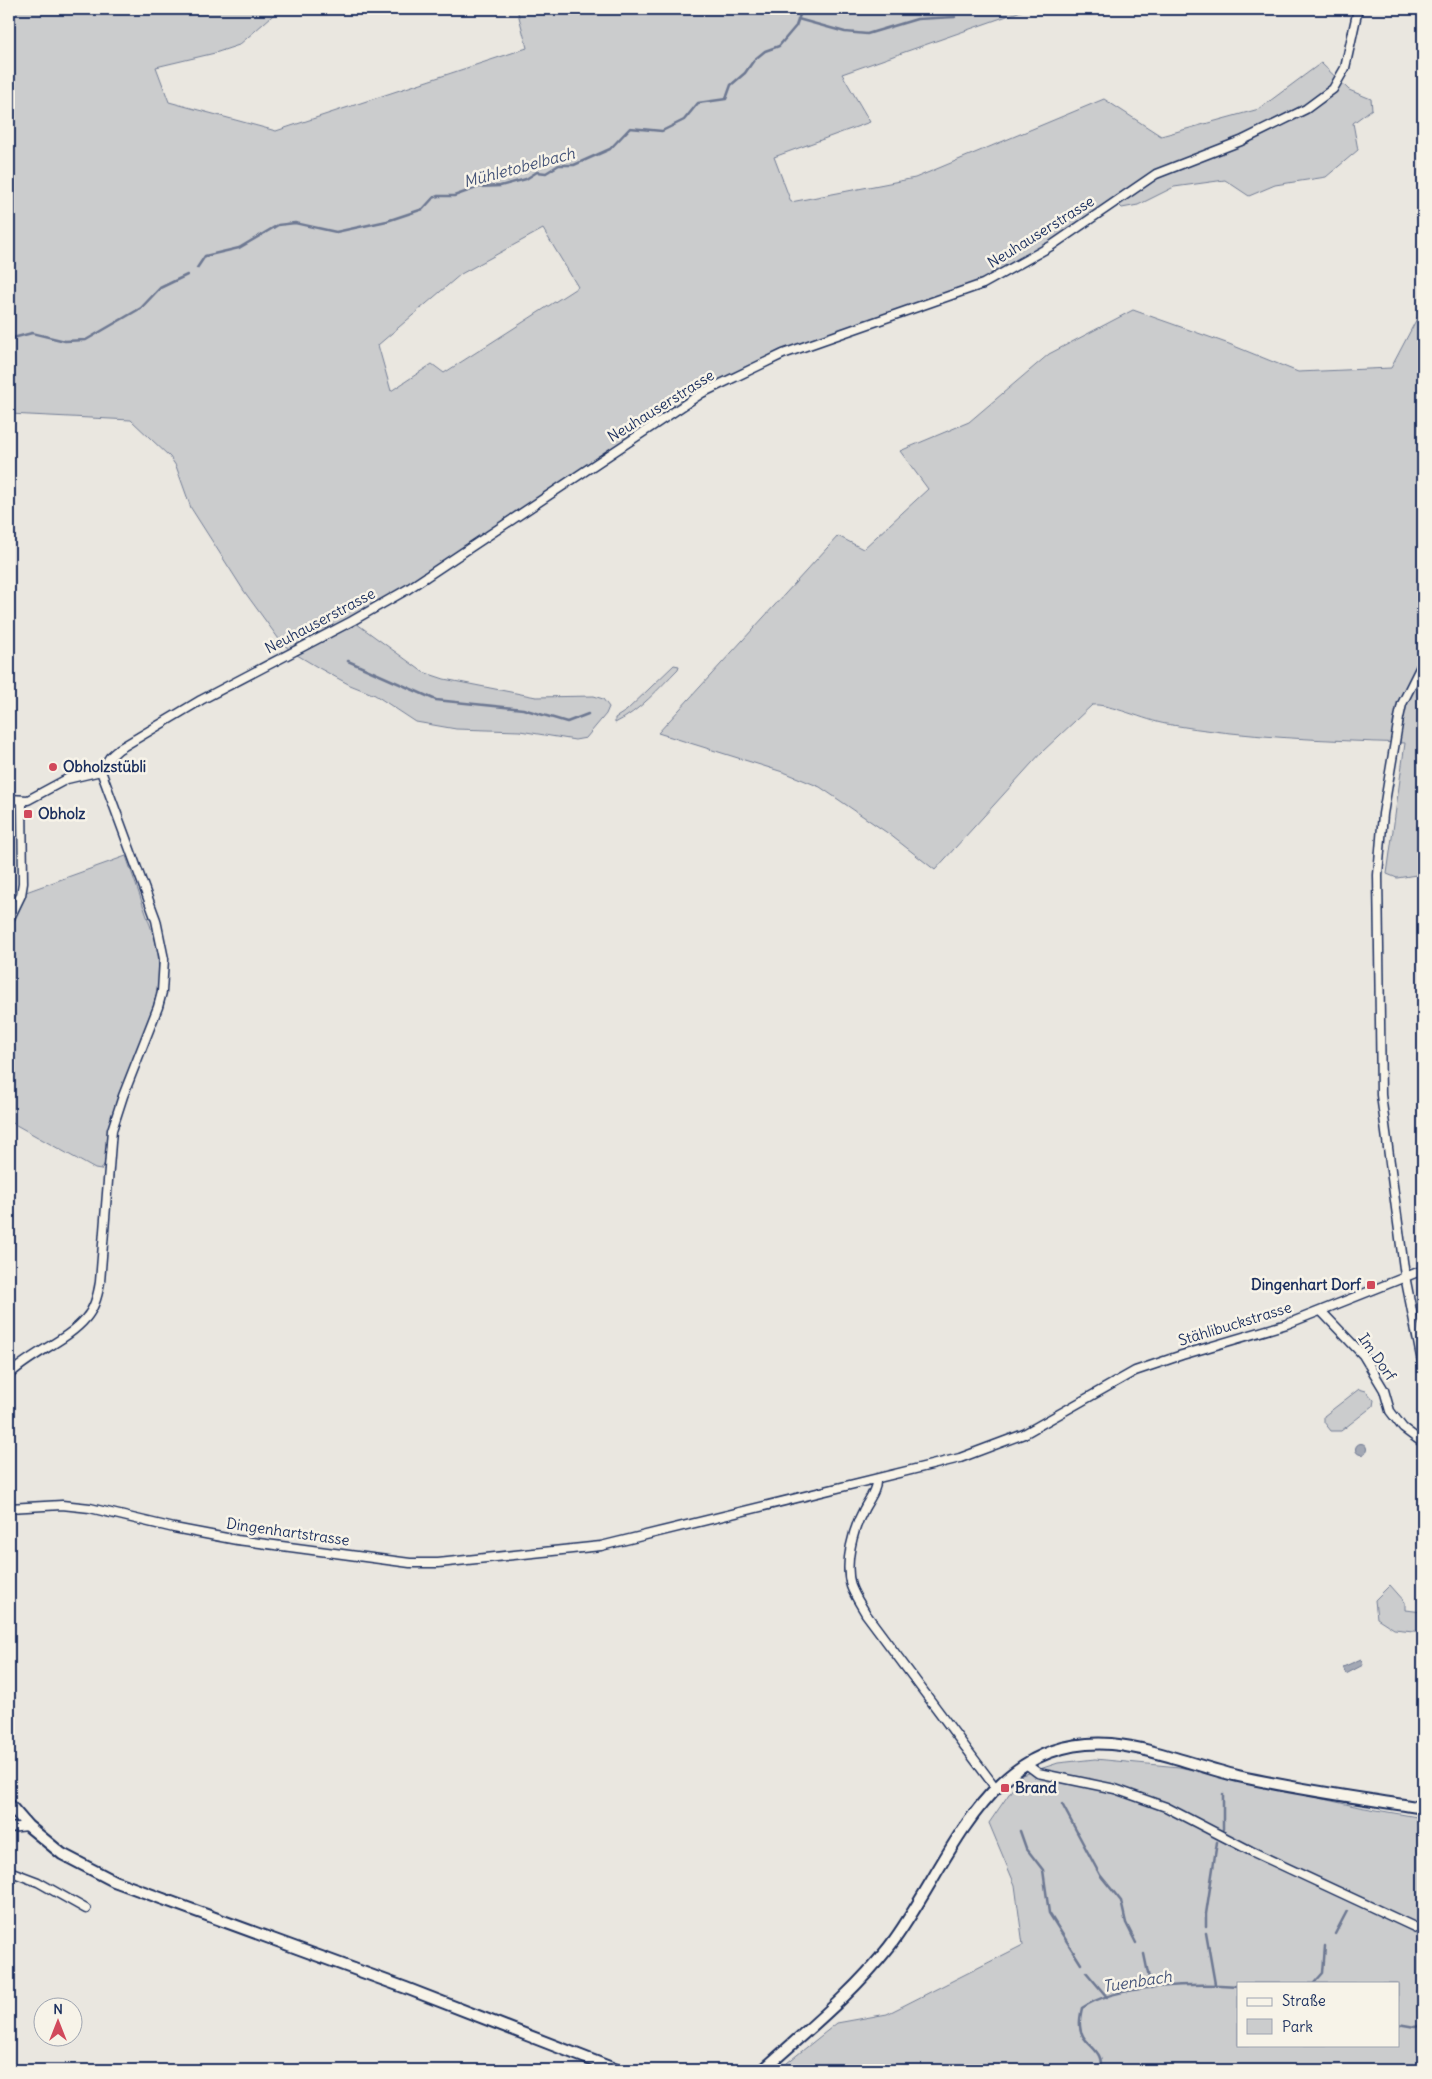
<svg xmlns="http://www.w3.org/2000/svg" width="1432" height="2079" viewBox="0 0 1432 2079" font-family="Delius,sans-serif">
<rect width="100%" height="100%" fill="#eae7e0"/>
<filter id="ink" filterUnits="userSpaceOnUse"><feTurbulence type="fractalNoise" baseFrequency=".02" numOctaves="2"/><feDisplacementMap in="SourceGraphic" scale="10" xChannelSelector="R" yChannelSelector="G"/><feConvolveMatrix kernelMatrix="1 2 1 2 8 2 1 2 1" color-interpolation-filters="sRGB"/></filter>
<g filter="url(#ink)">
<!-- green -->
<path fill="#cbcccd" stroke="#737e96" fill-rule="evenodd" d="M 9,9 L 280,9 L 239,45 L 215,53 L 156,67 L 169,102 L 276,131 L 527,48 L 517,9 L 1027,9 L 842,74 L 870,122 L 774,157 L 791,202 L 915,178 L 1104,99 L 1161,136 L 1259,109 L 1321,63 L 1349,90 L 1371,99 L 1372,109 L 1353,123 L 1358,150 L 1326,177 L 1275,185 L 1249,196 L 1225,180 L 1174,187 L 1138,205 L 1122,208 L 1116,202 L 983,284 L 783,354 L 702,393 L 353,621 L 423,672 L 444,679 L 536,697 L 594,696 L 603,699 L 609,707 L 606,714 L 586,738 L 575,740 L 520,731 L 456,729 L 416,722 L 375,695 L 350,685 L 319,668 L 292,652 L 281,642 L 244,591 L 191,508 L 176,466 L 170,457 L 131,420 L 9,414 ZM 543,229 L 578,287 L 444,373 L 432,364 L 391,391 L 378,345 L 461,274 Z
M 1423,307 L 1423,874 L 1397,878 L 1387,874 L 1405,743 C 1325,740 1245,738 1166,724 C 1147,721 1108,703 1092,705 L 1042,752 L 935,870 L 889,834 L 820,787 L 786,773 L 658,733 L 838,536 L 863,549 L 928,489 L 900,451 L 969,422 L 1049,354 L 1133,310 L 1229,344 L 1298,372 L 1391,368 Z
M 674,665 L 679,666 L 678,669 C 659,688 640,711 615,723 L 615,718 L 626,711 Z
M 126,856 L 158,948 L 159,979 L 151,1018 L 124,1081 L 108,1132 L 105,1163 L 101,1170 L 95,1169 L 9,1121 L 9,929 L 26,892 Z
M 1359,1389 L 1366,1391 L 1374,1400 L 1373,1406 L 1341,1431 L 1331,1431 L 1324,1422 L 1324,1416 Z
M 1390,1585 L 1405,1602 L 1405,1610 L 1423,1612 L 1423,1632 L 1394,1629 L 1377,1618 L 1375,1600 Z
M 1095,1759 L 1179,1767 L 1359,1807 L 1423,1818 L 1423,2070 L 790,2070 L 787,2063 L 837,2023 L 887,2014 L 1023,1945 L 1015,1885 L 989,1823 L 1022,1775 L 1058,1763 ZM 1238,1983 L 1398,1983 L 1398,2045 L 1238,2045 Z"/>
<!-- water -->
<path fill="#a3a8b4" stroke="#6d7892" d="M1355.5 1449a5.5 5.5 0 1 1 11 0a5.5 5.5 0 1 1-11 0Z
M 1361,1659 L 1363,1665 L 1346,1674 L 1343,1667 Z"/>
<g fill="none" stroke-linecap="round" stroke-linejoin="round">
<!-- stream -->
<path stroke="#6d7892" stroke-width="2.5" d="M 798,19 L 845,32 L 867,34 L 917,19 L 955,17
M 197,268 L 205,256 L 239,248 L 278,225 L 295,223 L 336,232 L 387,221 L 423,209 L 433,198 L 438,196 L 454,196 L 479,187 L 500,186 L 526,179 L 537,172 L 546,173 L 559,165 L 574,165 L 610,149 L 630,128 L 662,131 L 684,120 L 698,103 L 726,99 L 731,85 L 745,73 L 754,60 L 765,51 L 779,46 L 796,26 L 802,9
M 9,339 L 32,333 L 65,341 L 86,340 L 141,308 L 160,288 L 187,275
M 348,661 L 436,700 L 523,709 L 567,722 L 588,714
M 1223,1794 L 1223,1829
M 1062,1804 L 1100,1875 L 1121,1901 L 1126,1923 L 1136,1943
M 1020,1831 L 1026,1848 L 1043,1870 L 1049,1913 L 1081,1964
M 1206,1926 L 1206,1914 L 1217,1842
M 1206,1933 L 1215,1984
M 1335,1934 L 1347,1911
M 1144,1954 L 1151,1988
M 1086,1972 L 1107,1997
M 1314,1983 L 1323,1973 L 1325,1946
M 1398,2024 L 1415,2027 L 1423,2025
M 1099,2070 C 1106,2054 1090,2048 1083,2036 C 1078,2027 1080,2017 1082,2008 C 1116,1984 1197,1983 1238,1986"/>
<!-- minor casing -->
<g stroke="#1b2f5e" stroke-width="11">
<path id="minor" d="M 1423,662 L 1402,704 L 1399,718 L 1383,814 L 1378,875 L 1381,1095 L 1405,1276 L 1423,1367
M 9,799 L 28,800 L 67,779 L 101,771 L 110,757 L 119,749 L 201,700 L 352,621 L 408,589 L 702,393 L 783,354 L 983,284 L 1051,246 L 1156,174 L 1241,141 L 1306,109 L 1333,89 L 1345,68 L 1358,9
M 9,920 L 21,895 L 23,883 L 22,801
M 1321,1311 L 1363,1355 L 1384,1390 L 1390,1411 L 1403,1428 L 1423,1443
M 9,1375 C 31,1353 67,1341 86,1318 C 95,1308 98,1295 100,1282 L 112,1130 L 123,1096 L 158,1007 L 162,992 L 164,959 L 156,920 L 101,771
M 876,1480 C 877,1490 868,1501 864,1509 C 853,1529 844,1563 851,1586 C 854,1595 861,1605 866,1614 L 995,1787
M 9,1508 L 62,1505 L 90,1508 L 174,1528 L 237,1540 L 410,1563 L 438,1563 L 601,1546 L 960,1458 L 1024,1434 L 1135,1371 L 1182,1355 L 1287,1324 L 1423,1270
M 1026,1764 L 1038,1773 L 1115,1789 L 1166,1807 L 1251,1851 L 1423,1931
M 9,1828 L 28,1826
M 9,1871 L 38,1882 L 86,1909"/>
</g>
<!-- tertiary casing -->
<g stroke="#1b2f5e" stroke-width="14">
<path id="tertiary" d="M 9,1804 L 28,1826 L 62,1854 L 114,1881 L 406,1988 L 617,2070
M 763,2070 C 806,2031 853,1993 889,1947 C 951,1866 984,1735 1111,1744 C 1153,1748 1196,1766 1238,1776 C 1299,1790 1361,1798 1423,1808"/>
</g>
<!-- minor -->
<use href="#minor" stroke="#f7f3e8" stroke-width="8"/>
<!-- tertiary -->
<use href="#tertiary" stroke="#f7f3e8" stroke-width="10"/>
</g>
</g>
<!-- markers -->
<g fill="#d1495b" stroke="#f7f3e8" stroke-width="2">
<circle cx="53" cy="767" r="5"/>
<rect x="23" y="809" width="10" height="10" rx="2.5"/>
<rect x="1366" y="1280" width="10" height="10" rx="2.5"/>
<rect x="1000" y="1783" width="10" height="10" rx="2.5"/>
</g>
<g text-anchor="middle" stroke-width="5" stroke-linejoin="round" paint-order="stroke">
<!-- street labels -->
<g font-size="15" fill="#1b2f5e" stroke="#f7f3e8">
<text transform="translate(1041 232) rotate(-32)" y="5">Neuhauserstrasse</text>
<text transform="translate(661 406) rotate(-32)" y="5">Neuhauserstrasse</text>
<text transform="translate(320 621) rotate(-28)" y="5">Neuhauserstrasse</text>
<text transform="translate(1235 1324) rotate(-17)" y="5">Stählibuckstrasse</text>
<text transform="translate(1377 1357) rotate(55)" y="5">Im Dorf</text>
<text transform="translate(288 1532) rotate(8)" y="5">Dingenhartstrasse</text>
</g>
<!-- poi labels -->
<g font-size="15" font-weight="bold" fill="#1b2f5e" stroke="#f7f3e8" text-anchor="start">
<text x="63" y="772">Obholzstübli</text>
<text x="38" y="819">Obholz</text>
<text x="1361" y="1290" text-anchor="end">Dingenhart Dorf</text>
<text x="1015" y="1793">Brand</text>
</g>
<!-- water labels -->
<g font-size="16" font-style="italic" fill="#445378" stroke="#f7f3e8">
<text transform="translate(519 167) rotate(-15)" y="6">Mühletobelbach</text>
<text transform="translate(1137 1981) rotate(-9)" y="6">Tuenbach</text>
</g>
</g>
<!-- margin -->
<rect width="1432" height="2079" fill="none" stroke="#f7f3e8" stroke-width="30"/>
<rect x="15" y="15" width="1402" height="2049" fill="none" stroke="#1b2f5e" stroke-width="2" filter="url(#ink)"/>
<!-- legend -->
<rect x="1237" y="1982" width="162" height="65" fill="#f7f3e8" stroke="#9fa5b1"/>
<rect x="1247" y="1998" width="25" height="8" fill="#f7f3e8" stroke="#9fa5b1"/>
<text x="1282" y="2006" font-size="15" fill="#1b2f5e">Straße</text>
<rect x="1247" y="2019" width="25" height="15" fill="#cbcccd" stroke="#9fa5b1"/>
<text x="1282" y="2032" font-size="15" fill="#1b2f5e">Park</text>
<!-- north arrow -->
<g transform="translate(58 2022)"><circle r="24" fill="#f7f3e8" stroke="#9fa5b1"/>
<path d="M0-4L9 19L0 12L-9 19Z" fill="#d1495b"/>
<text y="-8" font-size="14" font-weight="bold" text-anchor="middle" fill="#1b2f5e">N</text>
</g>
</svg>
